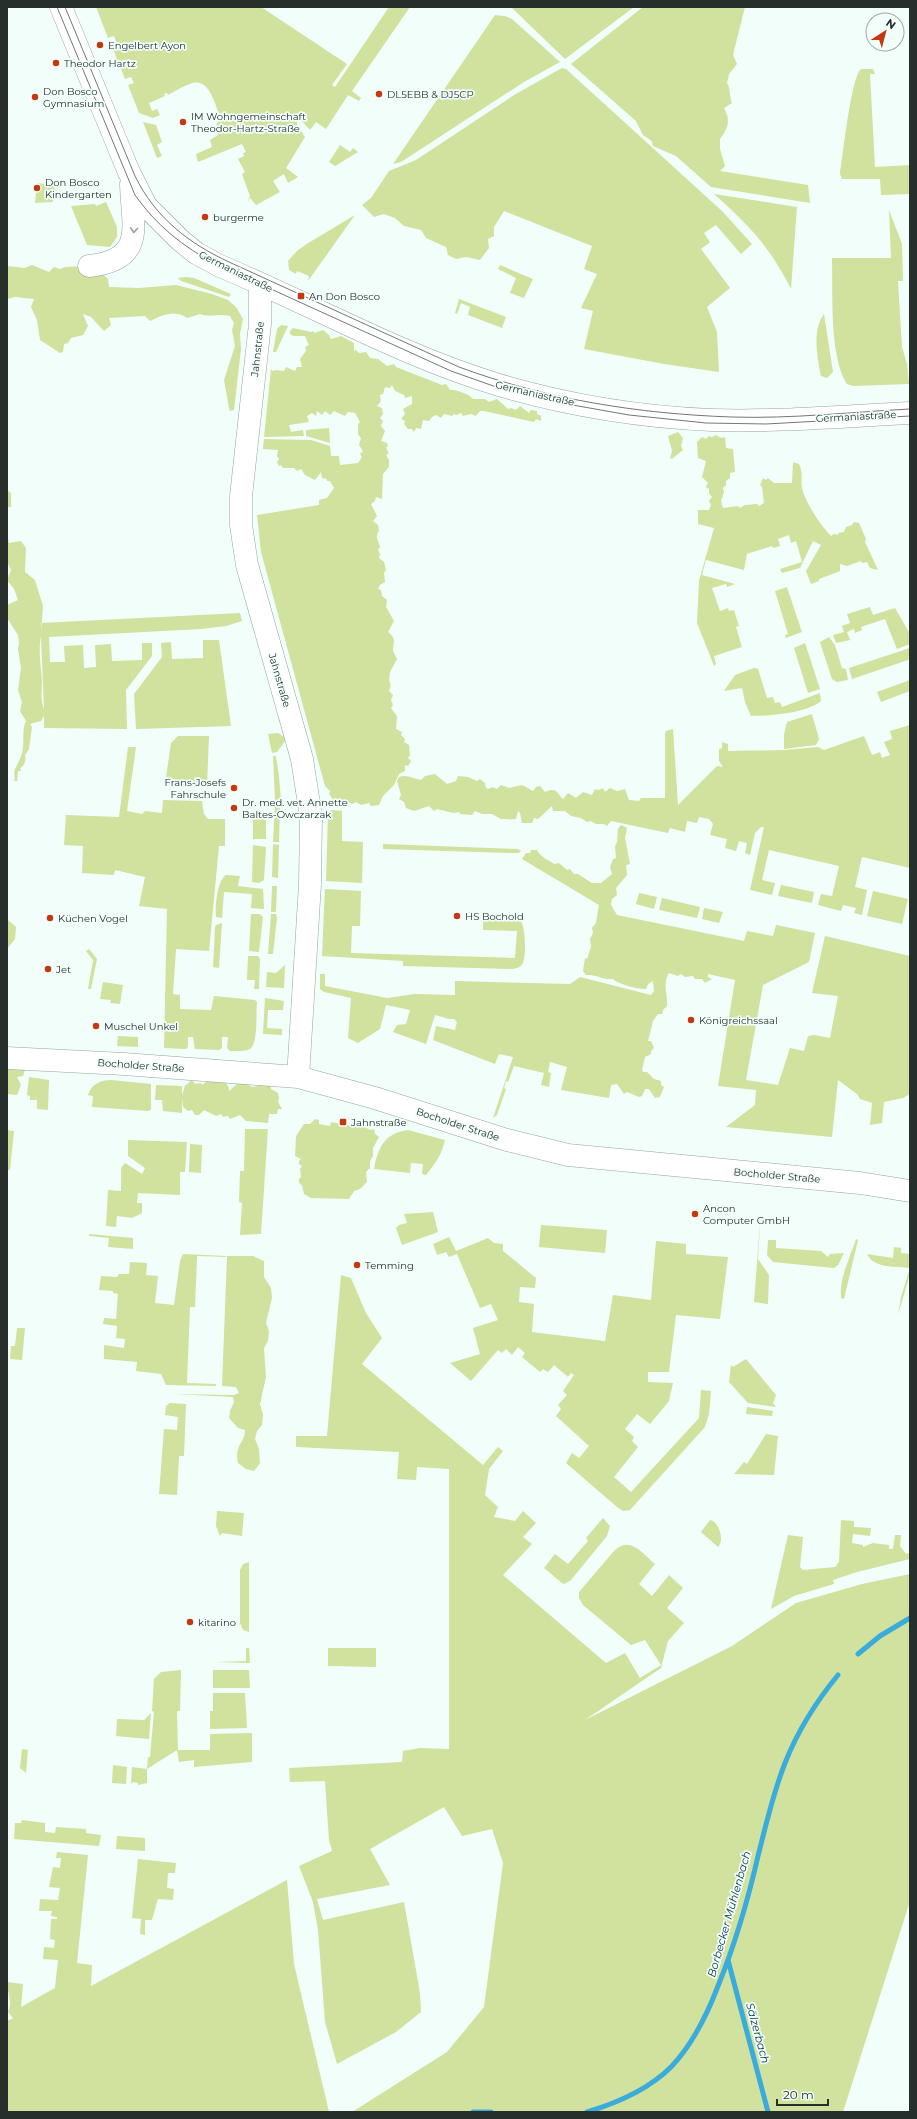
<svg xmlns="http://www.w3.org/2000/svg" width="917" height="2119" viewBox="0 0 917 2119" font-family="Montserrat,sans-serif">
<rect width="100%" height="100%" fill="#f2fefa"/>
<!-- green -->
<path fill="#d1e19e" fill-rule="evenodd" d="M 96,7 L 261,7 L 347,64 L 332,85 L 335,87 L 389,7 L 410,7 L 352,91 L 361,98 L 359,101 L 348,95 L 326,129 L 316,122 L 310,130 L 300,119 L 297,120 L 297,125 L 305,137 L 286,168 L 298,177 L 288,183 L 284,174 L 273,181 L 280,192 L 256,205 L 250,198 L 247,203 L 250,196 L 242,174 L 245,172 L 238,159 L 244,156 L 243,153 L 246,152 L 242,144 L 198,162 L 196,154 L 212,147 L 210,140 L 218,135 L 215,128 L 220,117 C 215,104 209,76 190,84 C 181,87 176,91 168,95 L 167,93 L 164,94 L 165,96 L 149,103 L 152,111 L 157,109 L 160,115 L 153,118 L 139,113 L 128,85 L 134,83 L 131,77 L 125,79 L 113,49 L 118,46 L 114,36 L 108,38 Z
M 511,7 L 634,7 L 565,59 Z
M 643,7 L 745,7 L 733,55 L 737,64 L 729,74 L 727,83 C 731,89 729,96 732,103 L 724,108 C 731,121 728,128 720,139 L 720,149 L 725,166 L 720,171 L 808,185 L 810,203 L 711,187 L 676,156 L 653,146 L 652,141 L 643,135 L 636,121 L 571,64 Z
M 495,15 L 505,16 L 512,19 L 560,62 L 524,82 L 401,162 L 393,164 Z
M 562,68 L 566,69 L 722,211 L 752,244 L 741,254 L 716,225 L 704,233 L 710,242 L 701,249 L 730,288 L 707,307 L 717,332 L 719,372 L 664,364 L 584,349 L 593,311 L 581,308 L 597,274 L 584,269 L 592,246 L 504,211 L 494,227 L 494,236 L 488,239 L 489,248 L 480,260 L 466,257 L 456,259 L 448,255 L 446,247 L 426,238 L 421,230 L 404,226 L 395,218 L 384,214 L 374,217 L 362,205 L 371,198 L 389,171 L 416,160 L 514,95 Z
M 861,69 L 873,69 L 875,74 L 870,74 L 875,167 L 910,165 L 910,194 L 881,195 L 880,179 L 842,179 L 840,174 C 843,156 851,77 861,69 Z
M 143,122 L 156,125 L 162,142 L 157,145 L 162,156 L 157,158 Z
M 340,145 L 350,152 L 353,148 L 358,152 L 335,166 L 329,162 Z
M 37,183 L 53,185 L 58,195 L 52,202 L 35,203 Z
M 714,194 L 797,207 L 791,289 C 770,247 748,224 714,194 Z
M 106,202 L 117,227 L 117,237 L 110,247 L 87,245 L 71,206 L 95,204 L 96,206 Z
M 889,210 L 902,244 L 903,281 L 898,281 L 902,347 L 907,364 L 909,384 L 853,386 L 847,384 C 829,357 833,291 832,258 L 891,258 Z
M 355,215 L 308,281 L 309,276 L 297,271 L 296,274 L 289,270 L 288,261 L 297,251 L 305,245 Z
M 32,265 L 49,272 L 54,267 L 60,269 C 73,263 98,269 108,279 L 109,287 L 139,288 L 176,285 L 212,294 L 228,300 L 236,307 L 243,319 L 240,334 L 241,349 L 234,410 L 230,411 L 229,408 L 224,380 L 235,346 L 232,330 L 234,323 L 230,316 C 220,313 211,318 200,314 L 187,318 C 175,309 162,315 150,321 L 145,316 L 109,318 L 111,325 L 104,331 L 91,317 L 83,314 L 88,326 L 83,335 L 71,338 L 68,343 L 64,344 L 63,352 L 60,353 L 40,340 L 37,320 L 31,307 L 34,299 L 15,297 L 7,299 L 7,266 L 25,268 Z
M 500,265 L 533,279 L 524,298 L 510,293 L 516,278 L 498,269 Z
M 186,277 L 194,278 L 231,294 L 229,297 L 181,281 L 178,278 Z
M 459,299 L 506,317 L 502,328 L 468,315 L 470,307 L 461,303 L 457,314 L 455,313 Z
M 824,314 L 833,372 L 827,378 L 821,376 C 817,357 812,330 824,314 Z
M 281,325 L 288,326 L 276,352 L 273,352 L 277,329 Z
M 293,328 L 311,332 L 314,331 L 314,333 L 323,330 L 329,335 L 331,339 L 341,336 L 354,343 L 354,351 L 356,350 L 359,353 L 366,352 L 370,358 L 378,359 L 387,366 L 394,364 L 396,367 L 442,385 L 446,384 L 450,390 C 455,389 466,394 470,396 L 473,399 L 485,399 L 489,402 L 497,399 L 508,409 L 511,408 L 516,410 L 520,406 L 529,413 L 531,410 L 537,411 L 537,414 L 541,416 L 541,421 L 536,419 L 534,422 L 484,411 L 480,411 L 476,416 L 471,414 L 463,416 L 461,413 L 457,415 L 454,414 L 452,416 L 444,414 L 441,418 L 436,415 L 432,417 L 429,421 L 423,420 L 421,429 L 416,428 L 414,432 L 412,429 L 408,429 L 404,424 L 405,421 L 401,419 L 405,414 L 403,409 L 412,404 L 412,396 L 405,398 L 404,395 L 395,391 L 392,385 L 390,388 L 385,387 L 383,394 L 380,395 L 381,401 L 377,406 L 382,408 L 383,414 L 380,418 L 383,421 L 381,426 L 385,431 L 381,441 L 387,443 L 388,446 L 386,448 L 389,453 L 386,455 L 389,460 L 389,467 L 383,474 L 382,499 L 376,497 L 375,501 L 371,504 L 377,516 L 373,521 L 378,525 L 379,531 C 374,538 379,541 380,547 L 378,550 L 380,554 L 379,558 L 384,562 L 386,570 L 384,573 L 385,582 L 380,585 L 378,589 L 381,590 L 382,596 L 387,600 L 386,607 L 394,621 L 388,632 C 397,639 393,642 393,651 L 397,659 L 390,672 L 389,680 L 391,686 L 389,691 L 393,695 L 391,700 L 393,705 L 391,708 L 397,716 L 396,729 L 402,732 L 401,735 L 405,739 L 404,742 L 409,745 L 410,755 L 408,758 L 411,761 L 408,766 L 405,765 L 405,771 L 399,774 L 394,785 L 383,796 L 379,805 L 371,806 L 369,803 L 361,805 L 356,802 L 352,804 L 348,802 L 346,804 L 334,801 L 329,794 L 330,791 L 325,786 L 261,552 L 257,515 L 319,505 L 319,500 L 327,498 L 334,488 L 330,481 L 327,481 L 327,479 L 322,478 L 321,472 L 315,480 L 305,475 L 301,469 L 297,471 L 294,468 L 283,468 L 281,465 L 279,466 L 277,462 L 279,459 L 277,456 L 278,450 L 263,449 L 264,439 L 311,440 L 330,446 L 331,456 L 339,456 L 340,465 L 358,463 L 362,457 L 360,454 L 363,451 L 359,445 L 361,438 L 358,434 L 358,424 L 360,422 L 355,413 L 348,412 L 345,416 L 334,411 L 330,415 L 325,411 L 322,415 L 317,411 L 316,416 L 312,413 L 307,416 L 309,422 L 289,425 L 291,432 L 303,430 L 304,436 L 264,437 L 271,369 L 273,371 L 276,370 L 284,371 L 286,367 L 295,371 L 297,367 L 302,367 L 300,359 L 306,351 L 305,347 L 309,345 L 305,336 L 293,336 L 290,334 L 290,331 Z
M 329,428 L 330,443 L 306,436 L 306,430 Z
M 678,432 L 683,438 L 681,446 L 683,450 L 672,459 L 670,458 L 672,451 L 668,436 Z
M 716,435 L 721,438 L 725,437 L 726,448 L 733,449 L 735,472 L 730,473 L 730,478 L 726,481 L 726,485 L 723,488 L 724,492 L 721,501 L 723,508 L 738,506 L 740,508 L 745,505 L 757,504 L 759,506 L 764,503 L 762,487 L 760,485 L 763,478 L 766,480 L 768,478 L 774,483 L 792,483 L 793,462 L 799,464 C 804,475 800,480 802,488 C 805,502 821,526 831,536 L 834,534 L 838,535 L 838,533 L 844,532 L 846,527 L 852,525 L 854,522 L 859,523 L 866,539 L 865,542 L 878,570 L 870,568 L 867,562 L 862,563 L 861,561 L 847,566 L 840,564 L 840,571 L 819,579 L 819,581 L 811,584 L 806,571 L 821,545 L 813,541 L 800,568 L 782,573 L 780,569 L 802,562 L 796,541 L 791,543 L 789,535 L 778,539 L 780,546 L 773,548 L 772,546 L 747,554 L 744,570 L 706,560 L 702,575 L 735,584 L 727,587 L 726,584 L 712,588 L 720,611 L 728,608 L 729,611 L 734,610 L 739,626 L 736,627 L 742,647 L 714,656 L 716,664 L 714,666 L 697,623 L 699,581 L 714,528 L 698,524 L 698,510 L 709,510 L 711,505 L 709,501 L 712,497 L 709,493 L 709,488 L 707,489 L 706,486 L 708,483 L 702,477 L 706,461 L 698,458 L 697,442 L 702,437 L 706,439 L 709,436 L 712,437 Z
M 7,490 L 11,493 L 11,507 L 7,507 Z
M 7,534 L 9,543 L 21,541 L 26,548 L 25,572 L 35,580 L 43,606 L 41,631 L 41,623 L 240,613 L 242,621 L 226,626 L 201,629 L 49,637 L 50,662 L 65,662 L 64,646 L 83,645 L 84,668 L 96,667 L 95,645 L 111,644 L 112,661 L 142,660 L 142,643 L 152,643 L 152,656 L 126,690 L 127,729 L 44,728 L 44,716 L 41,721 L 30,724 L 32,727 L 29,749 L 25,755 C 26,759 25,766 20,768 L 21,771 L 18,771 L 17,781 L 14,781 C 16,777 13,773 15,769 C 18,763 23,754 23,747 C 24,738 22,729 26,721 L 20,711 L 22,702 L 18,690 L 21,668 L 18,649 L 19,643 L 18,635 L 7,618 L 7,605 L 18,600 L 14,589 L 7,580 L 11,570 L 7,562 ZM 41,636 L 44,709 C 40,699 42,690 42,681 C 41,665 38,652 41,636 Z
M 787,587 L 802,632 L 786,638 L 785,635 L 788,634 L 775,591 Z
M 870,607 L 873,615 L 895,608 L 910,634 L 910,644 L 897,649 L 885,619 L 861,627 L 862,630 L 855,633 L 854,629 L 847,632 L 850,640 L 836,643 L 833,635 L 844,632 L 842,626 L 850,623 L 847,614 Z
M 829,637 L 835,645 L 842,668 L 846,669 L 848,680 L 837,682 L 832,679 L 820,642 Z
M 203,640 L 219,640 L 231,726 L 136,729 L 134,694 L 162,657 L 161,643 L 171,642 L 172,659 L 203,658 Z
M 805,643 L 820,689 L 808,693 L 794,648 Z
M 910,648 L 910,659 L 908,660 L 852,679 L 849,668 Z
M 754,668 L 758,669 L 767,698 L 773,697 L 775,703 L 780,702 L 782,707 L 820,693 L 821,701 C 807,713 770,716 751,716 L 745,702 L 742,688 L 724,691 L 735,675 Z
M 910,680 L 910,691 L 881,702 L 877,692 Z
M 812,714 L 819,739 L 816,745 L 784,749 L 784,734 L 787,722 Z
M 910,725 L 910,868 L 862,857 L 855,887 L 867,890 L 862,915 L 854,913 L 856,908 L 843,905 L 841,911 L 818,905 L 821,894 L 832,896 L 839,866 L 769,850 L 762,880 L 775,883 L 772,895 L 750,890 L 764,827 L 761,827 L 755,833 L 750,855 L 745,853 L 747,843 L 739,841 L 736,851 L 725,848 L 727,839 L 710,835 L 713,824 L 709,819 L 699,817 L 697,823 L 687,821 L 685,832 L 670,828 L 668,833 L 611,821 L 607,826 L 604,824 L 596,824 L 591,821 L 587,822 L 581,818 L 571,816 L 565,811 L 553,811 L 552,806 L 538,819 L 534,818 L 532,823 L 522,823 L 520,813 L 518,811 L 516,819 C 511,820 507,819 501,819 L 492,814 L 482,814 L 475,811 L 472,815 L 460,814 L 459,812 L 453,813 L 437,809 L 434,811 L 429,806 L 414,811 L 406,808 L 404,802 L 399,799 L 401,795 L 397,781 L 399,777 C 408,774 413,779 421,780 L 425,776 L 435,774 L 447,784 L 456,781 L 458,776 L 468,777 L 477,781 L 480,779 L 485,783 L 486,788 L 489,789 L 492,787 L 497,789 L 501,785 L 509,788 L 522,785 L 533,791 L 536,787 L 540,786 L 545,792 C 557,787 556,792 563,799 L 568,793 L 576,798 L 583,792 L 592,795 L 595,789 L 599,790 L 603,788 L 605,792 L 610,788 L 617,791 L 625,789 L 629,800 L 639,801 L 641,798 L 665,798 L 665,733 L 666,731 L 673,729 L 678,805 L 717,766 L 723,767 L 719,761 L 719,749 L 722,748 L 722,742 L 728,744 L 728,751 L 784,750 L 818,747 L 824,750 L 864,736 L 872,755 L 880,752 L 882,758 L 890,755 L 884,742 L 892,739 L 890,731 Z
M 278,733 L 284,737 L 285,741 L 277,752 L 272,753 L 268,734 Z
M 178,736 L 209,736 L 207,785 L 165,784 L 171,743 Z
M 128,747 L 136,747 L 127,811 L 142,814 L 145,811 L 162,813 L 163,800 L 202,801 L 204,814 L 208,819 L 225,819 L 225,846 L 219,846 L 209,951 L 176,949 L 173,994 L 180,995 L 180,1009 L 211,1010 L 214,996 L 255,1000 L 257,1002 C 256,1011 258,1042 251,1048 C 246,1052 237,1051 230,1051 L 227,1048 L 228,1037 L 222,1037 L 222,1048 L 219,1050 L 195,1049 L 193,1037 L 188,1037 L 188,1047 L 186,1049 L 164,1048 L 167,909 L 139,906 L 145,877 L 115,870 L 114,875 L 82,873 L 83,846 L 64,845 L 66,815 L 119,817 Z
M 273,756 L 276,756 L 279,776 L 281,801 L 275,801 Z
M 275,805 L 280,805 L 279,842 L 273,842 Z
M 331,810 L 342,811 L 342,841 L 363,842 L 362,883 L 326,881 L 328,814 Z
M 266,818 L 266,839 L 253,839 L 253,819 Z
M 621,825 L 627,828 L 625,838 L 630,864 L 626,865 L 627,875 L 616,888 L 617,895 L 612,899 L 611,905 L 617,915 L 744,941 L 747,931 L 773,936 L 776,925 L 815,933 L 809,962 L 763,985 L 746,1080 L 778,1085 L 790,1048 L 804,1051 L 808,1036 L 814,1035 L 830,1038 L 838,996 L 812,993 L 825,936 L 910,956 L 910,1094 L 903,1098 L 884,1102 L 882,1123 L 870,1125 L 872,1103 L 860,1099 L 857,1094 L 838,1080 L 832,1137 L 726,1127 L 755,1105 L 756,1090 L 718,1086 L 735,980 L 708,974 L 708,977 L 712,979 L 705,983 L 702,979 L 695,979 L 693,976 L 685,977 L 681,974 L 678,976 L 669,973 C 662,983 668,995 667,1006 L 663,1010 L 662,1014 L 658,1014 L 653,1021 L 648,1041 L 651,1041 L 654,1048 L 651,1051 L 651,1054 L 645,1057 L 642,1070 L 643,1072 L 647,1072 L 654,1079 L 661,1081 L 661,1085 L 664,1087 L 660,1097 L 655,1098 L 649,1089 L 645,1089 L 642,1096 L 639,1097 L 627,1092 L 624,1094 L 617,1084 L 611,1085 L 609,1098 L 561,1090 L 567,1067 L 550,1062 L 548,1072 L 551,1073 L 549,1087 L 541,1085 L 544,1073 L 514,1066 L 508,1082 L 506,1081 L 504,1088 L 506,1089 L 497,1115 L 493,1118 L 513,1057 L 499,1054 L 495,1064 L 433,1040 L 436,1026 L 455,1030 L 457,1022 L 454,1019 L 449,1019 L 435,1015 L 426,1044 L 393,1032 L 397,1025 L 406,1024 L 410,1010 L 386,1005 L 380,1029 L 358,1043 L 348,1038 L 351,998 L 324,992 L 320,989 L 320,974 L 325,974 L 325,986 L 387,998 L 415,994 L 455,995 L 455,981 L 570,984 L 580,977 L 651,995 L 654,991 L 653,981 L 648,984 L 646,989 C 637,989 620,985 613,979 C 602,980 597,974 586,975 L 583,971 L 585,958 L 587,959 L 591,947 L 590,939 L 593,933 L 592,928 L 596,923 L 599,905 L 522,859 L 526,853 L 530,853 L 531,850 L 537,850 C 540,857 549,860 554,864 L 559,863 L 567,870 L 570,869 L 574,874 L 578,874 L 592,883 L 601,883 L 612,874 L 610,867 L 613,859 L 616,858 L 615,846 L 617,842 L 618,829 Z
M 273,844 L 279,845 L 278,878 L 272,877 Z
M 383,844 L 518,849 L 521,851 L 519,853 L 513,853 L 383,849 Z
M 253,845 L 266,847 L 264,880 L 259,883 L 252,882 Z
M 226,875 L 240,876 L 238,886 L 263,889 L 264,909 L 251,908 L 252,894 L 224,892 L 222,918 L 216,917 C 215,907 217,880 226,875 Z
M 781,885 L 814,892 L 812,903 L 778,896 Z
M 272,886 L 277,886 L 276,912 L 271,912 Z
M 325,889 L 361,891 L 360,926 L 352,926 L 351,953 L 515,958 L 517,931 L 483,930 L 483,916 C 493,916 512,914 520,920 C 526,926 526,956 523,963 C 521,967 517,968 513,969 L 403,966 L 403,961 L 322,956 Z
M 873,891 L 908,899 L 902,924 L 867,916 Z
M 639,893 L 657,897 L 654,909 L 636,904 Z
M 662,898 L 700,907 L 697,918 L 659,910 Z
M 704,908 L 723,912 L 719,923 L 702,919 Z
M 251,914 L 260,914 L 263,917 L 259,952 L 249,951 Z
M 271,914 L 276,914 L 277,918 L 273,954 L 268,954 Z
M 8,920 L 16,927 L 15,939 L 7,949 Z
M 222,923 L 219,968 L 213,967 L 215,927 L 216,925 Z
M 89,949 L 97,959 L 91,989 L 88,989 L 93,960 L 86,951 Z
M 248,956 L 258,956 L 260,959 L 259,989 L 254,989 L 255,980 L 247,980 Z
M 285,965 L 284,988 L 266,987 L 267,972 L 276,973 Z
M 103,982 L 123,985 L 120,1004 L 110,1003 L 111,1000 L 100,999 Z
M 265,998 L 284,1001 L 283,1010 L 268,1010 L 267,1028 L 282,1029 L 282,1035 L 263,1034 Z
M 118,1036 L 138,1037 L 138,1047 L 117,1046 Z
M 7,1055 L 25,1070 L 23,1076 L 17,1077 L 21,1085 L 17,1095 L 7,1094 Z
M 29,1077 L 49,1080 L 48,1110 L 37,1109 L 37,1100 L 30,1100 L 30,1096 L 27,1095 Z
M 111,1080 L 151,1084 L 151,1109 L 149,1111 L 92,1107 L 93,1096 L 88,1095 C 91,1084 101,1080 111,1080 Z
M 192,1080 L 195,1084 L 201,1083 L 202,1085 L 207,1081 L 216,1080 L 219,1083 L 224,1080 L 229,1088 L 229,1091 L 238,1083 L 244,1083 L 253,1087 L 270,1083 L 271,1089 L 278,1093 L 279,1098 L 278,1102 L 282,1109 L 278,1109 L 277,1114 L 269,1114 L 268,1123 L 246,1121 L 240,1115 L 230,1119 L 228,1116 L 223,1117 L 221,1114 L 216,1116 L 204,1110 L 199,1115 L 195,1115 L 192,1110 L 188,1111 L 183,1107 L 182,1098 L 182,1113 L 163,1111 L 162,1100 L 155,1100 L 156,1085 L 182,1086 L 182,1095 L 185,1086 Z
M 315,1119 L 319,1120 L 319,1124 L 330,1126 L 331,1122 L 352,1126 L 355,1122 L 370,1130 L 374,1129 L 375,1134 L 379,1137 L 373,1148 L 373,1156 L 370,1161 L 370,1168 L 366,1172 L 367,1182 L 360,1189 L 354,1191 L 349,1199 L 311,1198 L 304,1194 L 302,1185 L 299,1183 L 299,1179 L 301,1177 L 300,1169 L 302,1166 L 299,1164 L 299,1161 L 301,1159 L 295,1156 L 296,1136 L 304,1124 L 310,1124 Z
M 245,1129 L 268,1129 L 261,1234 L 240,1235 L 242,1203 L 239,1202 L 240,1171 L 244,1171 Z
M 7,1130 L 14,1131 L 10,1170 L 7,1170 Z
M 408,1130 L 445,1140 C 441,1156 436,1162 426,1175 L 422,1174 L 423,1164 L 411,1163 L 410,1173 L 374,1169 C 378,1147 385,1133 408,1130 Z
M 128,1140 L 187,1142 L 185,1172 L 180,1172 L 180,1195 L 138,1193 L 137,1203 L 142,1203 L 142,1213 L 132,1218 L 117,1216 L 116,1227 L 106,1226 L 108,1190 L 121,1191 L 121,1168 L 125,1163 L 142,1174 L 145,1168 L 128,1156 Z
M 190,1144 L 202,1145 L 201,1173 L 189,1172 Z
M 761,1209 L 758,1259 L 769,1275 L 768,1304 L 754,1302 Z
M 433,1212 L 438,1232 L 402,1245 L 396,1228 L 399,1225 L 407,1223 L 404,1214 Z
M 541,1225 L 607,1230 L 605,1253 L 539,1247 Z
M 89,1234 L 133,1238 L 133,1249 L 108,1247 L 109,1238 L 89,1236 Z
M 449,1237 L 456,1251 L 488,1238 L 494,1243 L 503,1244 L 503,1251 L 536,1278 L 535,1288 L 520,1287 L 519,1302 L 534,1304 L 532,1332 L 605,1341 L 613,1295 L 651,1300 L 656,1241 L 686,1244 L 686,1254 L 728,1257 L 720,1319 L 676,1315 L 669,1372 L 648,1372 L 648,1382 L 673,1383 L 669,1401 L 650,1424 L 637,1414 L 625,1429 L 634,1437 L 632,1441 L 638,1447 L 614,1477 L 631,1492 L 699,1418 L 701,1390 L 711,1391 L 709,1414 L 705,1427 L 630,1510 L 623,1511 L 617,1507 L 566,1463 L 572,1453 L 579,1458 L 589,1446 L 556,1416 L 561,1409 L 558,1405 L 567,1395 L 563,1391 L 574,1375 L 571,1373 L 568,1377 L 554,1365 L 548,1372 L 543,1369 L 540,1372 L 522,1357 L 525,1353 L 518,1347 L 512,1355 L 506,1349 L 502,1353 L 498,1350 L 471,1381 L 450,1363 L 480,1354 L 473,1328 L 498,1320 L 491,1304 L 480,1308 L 457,1254 L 449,1257 L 446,1252 L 437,1255 L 433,1244 Z
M 856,1239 L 858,1240 L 844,1299 L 841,1298 C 839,1278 850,1258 856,1239 Z
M 768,1240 L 776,1240 L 776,1248 L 821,1251 L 828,1257 L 830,1254 L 844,1253 L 838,1265 L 834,1268 L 773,1262 L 767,1255 Z
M 894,1247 L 901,1248 L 901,1253 L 910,1254 L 910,1274 L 898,1315 L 901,1297 L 910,1268 C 896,1266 874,1269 867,1254 L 893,1258 Z
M 183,1254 L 226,1256 L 226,1257 L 197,1256 L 195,1307 L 190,1307 L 187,1383 L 216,1384 L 216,1386 L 166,1385 L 161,1374 L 136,1371 L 137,1362 L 104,1359 L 104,1345 L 124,1348 L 125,1339 L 116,1338 L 117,1326 L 103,1324 L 104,1318 L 116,1319 L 118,1294 L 113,1293 L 113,1291 L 99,1290 L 101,1276 L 117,1277 L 119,1274 L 129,1274 L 130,1262 L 147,1263 L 146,1275 L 158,1276 L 155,1303 L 174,1305 L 180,1261 Z
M 227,1256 L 253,1256 L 264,1261 L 264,1277 L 271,1288 L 272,1298 L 266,1323 L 269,1331 L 268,1341 L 264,1348 L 266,1377 L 260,1404 L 263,1415 L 262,1425 L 257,1431 L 255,1439 L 259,1449 L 260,1463 L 254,1471 L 246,1469 L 238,1463 C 234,1444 245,1444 245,1430 L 238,1428 L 229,1418 L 230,1411 L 234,1402 L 233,1397 L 173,1394 L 234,1395 L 239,1393 L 236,1387 L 222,1386 Z
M 341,1275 L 351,1278 L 366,1313 L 382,1338 L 362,1364 L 483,1465 L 498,1447 L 503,1451 L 489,1469 L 485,1495 L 498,1507 L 494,1517 L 515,1521 L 523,1511 L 536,1523 L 523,1537 L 532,1544 L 503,1575 L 606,1663 L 625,1653 L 640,1678 L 661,1665 L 645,1640 L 631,1645 L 583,1605 L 579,1598 L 579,1592 L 614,1551 C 630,1535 642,1553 655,1564 L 639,1584 L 652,1596 L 669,1575 L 683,1588 L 667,1608 L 684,1623 L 668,1641 L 661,1668 L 585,1720 L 732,1646 L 796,1603 L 862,1584 L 910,1574 L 910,1901 L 843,2112 L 352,2112 L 447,2052 L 484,2007 L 503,1863 L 492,1829 L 462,1836 L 444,1807 L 370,1849 L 390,1885 L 317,1899 L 323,1920 L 404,1902 L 420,1993 L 421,2012 L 396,2032 L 337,2064 L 325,2022 L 318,1930 L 313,1902 L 299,1866 L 332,1851 L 329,1840 L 325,1781 L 290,1782 L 289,1768 L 402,1762 L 403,1751 L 420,1748 L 449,1749 L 449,1469 L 417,1467 L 416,1480 L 397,1479 L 399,1452 L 296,1447 L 296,1436 L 327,1436 Z
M 17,1328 L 25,1328 L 22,1360 L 10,1359 L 11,1346 L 15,1346 Z
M 746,1359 L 776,1395 L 773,1403 L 776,1407 L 748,1403 L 729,1382 L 731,1365 L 733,1367 Z
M 170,1403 L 186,1404 L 184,1456 L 179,1456 L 177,1495 L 159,1494 L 164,1429 L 177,1430 L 178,1417 L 165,1415 L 166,1406 Z
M 747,1407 L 773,1411 L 772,1416 L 746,1414 Z
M 766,1434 L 778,1436 L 774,1475 L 734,1474 L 744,1462 L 747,1464 Z
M 217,1511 L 244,1513 L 242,1536 L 222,1533 L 220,1536 L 216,1526 Z
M 603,1518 L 610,1526 L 607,1536 L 571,1580 L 564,1584 L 562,1583 L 544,1568 L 555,1554 L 568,1564 L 588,1541 L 586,1538 Z
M 710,1520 C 719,1522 725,1540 718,1547 L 701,1532 Z
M 841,1520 L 854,1521 L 854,1527 L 871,1528 L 870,1536 L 853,1534 L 852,1543 L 863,1545 L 863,1547 L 873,1543 L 889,1545 L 889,1549 L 893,1549 L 895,1535 L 901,1535 L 900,1546 L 906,1554 L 910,1553 L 910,1559 L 857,1572 L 833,1580 L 834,1584 L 794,1596 L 771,1609 L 788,1535 L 803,1537 L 800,1567 L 803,1570 L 835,1567 L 839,1562 Z
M 249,1562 L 249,1632 L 243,1630 L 240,1623 L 240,1570 L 243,1564 Z
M 246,1648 L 249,1648 L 250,1663 L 215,1662 L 246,1661 Z
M 328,1648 L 376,1648 L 376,1667 L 328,1666 Z
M 181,1670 L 180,1711 L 177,1711 L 178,1750 L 210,1750 L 210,1734 L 252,1733 L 252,1762 L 194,1767 L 194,1760 L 179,1762 L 177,1750 L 147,1769 L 147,1783 L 138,1785 L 138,1783 L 133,1782 L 131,1784 L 132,1767 L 147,1769 L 148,1757 L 150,1757 L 154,1712 L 152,1711 L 154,1679 L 161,1672 Z
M 213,1670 L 249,1670 L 250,1688 L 213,1688 Z
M 213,1693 L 245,1693 L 247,1728 L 210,1729 L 210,1711 L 213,1711 Z
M 151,1713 L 149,1739 L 116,1736 L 117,1719 L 144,1720 Z
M 22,1749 L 28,1750 L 26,1773 L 20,1768 Z
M 113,1765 L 127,1767 L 126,1784 L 112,1783 Z
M 22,1820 L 45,1823 L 45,1832 L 55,1833 L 56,1827 L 86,1829 L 86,1833 L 101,1835 L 99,1846 L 14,1839 L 15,1823 L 21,1823 Z
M 117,1836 L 145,1838 L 145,1851 L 116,1849 Z
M 57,1852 L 88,1855 L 77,1963 L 92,1965 L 91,1986 L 287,1880 L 294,1964 L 329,2112 L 7,2112 L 7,2021 L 13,2018 L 8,2012 C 13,2001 7,1993 7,1982 L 23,1984 L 21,2007 L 55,1988 L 58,1960 L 43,1959 L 44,1947 L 54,1948 L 55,1940 L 50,1939 L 51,1919 L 57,1919 L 57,1917 L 51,1916 L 52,1911 L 39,1911 L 40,1899 L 58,1900 L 60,1888 L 49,1887 L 53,1867 L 60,1868 L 61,1858 L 56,1858 Z
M 138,1859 L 176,1863 L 175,1873 L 168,1873 L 167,1888 L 174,1889 L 173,1900 L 158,1899 L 152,1920 L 145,1920 L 145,1935 L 140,1934 L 141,1919 L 132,1918 Z"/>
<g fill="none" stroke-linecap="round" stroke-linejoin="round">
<!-- stream -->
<path stroke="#3aacdb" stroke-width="5" d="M 858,1654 L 880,1636 L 910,1618
M 728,1960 L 768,2112
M 473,2112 L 491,2112
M 587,2112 C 617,2103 648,2090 671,2067 C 693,2044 707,2015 718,1986 C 735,1944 748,1900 758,1856 C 766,1825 773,1793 785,1763 C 798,1730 815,1703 838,1675"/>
<!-- secondary casing -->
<g stroke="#92a59f" stroke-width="23">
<path id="secondary" d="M 61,7 L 128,170 L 146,206 L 180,240 L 196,253 L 220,266 C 313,305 402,356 499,385 C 567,405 641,417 712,420 C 778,422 844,416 910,413
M 89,266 C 147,260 132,225 131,184
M 260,284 L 260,324 L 241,496 L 241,525 L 247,565 L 302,759 L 311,817 L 310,884 L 298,1077
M 7,1058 L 124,1064 L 298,1077 L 375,1098 L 507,1140 L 568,1155 L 860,1183 L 910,1191"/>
</g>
<!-- secondary -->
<use href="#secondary" stroke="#fff" stroke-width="22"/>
<!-- tram -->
<path stroke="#6f7975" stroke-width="1" d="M 57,7 L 135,195 C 156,225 183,247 216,264 L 451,371 L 499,388 L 550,401 L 629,415 L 706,423 L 766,424 L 910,416
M 65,7 L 135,176 C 155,217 188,243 229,262 L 459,367 C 545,399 639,414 732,417 C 791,419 851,412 910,409"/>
</g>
<!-- one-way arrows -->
<defs><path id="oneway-chevron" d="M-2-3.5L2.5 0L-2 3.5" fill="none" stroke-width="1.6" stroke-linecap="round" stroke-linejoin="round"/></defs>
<use stroke="#9ea1a0" href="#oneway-chevron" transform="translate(134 230) rotate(94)"/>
<!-- markers -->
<g fill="#c33a12" stroke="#f2fefa" stroke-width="1.5">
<circle cx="100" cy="45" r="4"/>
<circle cx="56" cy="63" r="4"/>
<circle cx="379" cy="94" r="4"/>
<circle cx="35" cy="97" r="4"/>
<circle cx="183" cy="122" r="4"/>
<circle cx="37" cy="188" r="4"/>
<circle cx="205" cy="217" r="4"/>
<rect x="297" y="292" width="8" height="8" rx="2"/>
<circle cx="234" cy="788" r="4"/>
<circle cx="234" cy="808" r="4"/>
<circle cx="457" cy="916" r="4"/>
<circle cx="50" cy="918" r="4"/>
<circle cx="48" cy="969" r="4"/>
<circle cx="691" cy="1020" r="4"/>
<circle cx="96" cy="1026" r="4"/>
<rect x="339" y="1118" width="8" height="8" rx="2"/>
<circle cx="695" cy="1214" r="4"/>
<circle cx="357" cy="1265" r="4"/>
<circle cx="190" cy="1622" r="4"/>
</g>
<g text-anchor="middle" stroke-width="3.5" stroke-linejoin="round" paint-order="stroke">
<!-- poi labels -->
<g font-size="10" fill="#272f2c" stroke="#f2fefa" text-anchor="start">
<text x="108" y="49">Engelbert Ayon</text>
<text x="64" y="67">Theodor Hartz</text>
<text x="43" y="95">Don Bosco<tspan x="43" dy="12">Gymnasium</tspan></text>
<text x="387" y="98">DL5EBB &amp; DJ5CP</text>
<text x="191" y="120">IM Wohngemeinschaft<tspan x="191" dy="12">Theodor-Hartz-Straße</tspan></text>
<text x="45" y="186">Don Bosco<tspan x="45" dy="12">Kindergarten</tspan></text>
<text x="213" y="221">burgerme</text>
<text x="309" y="300">An Don Bosco</text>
<text x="226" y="786" text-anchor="end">Frans-Josefs<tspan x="226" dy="12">Fahrschule</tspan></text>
<text x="242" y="806">Dr. med. vet. Annette<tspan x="242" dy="12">Baltes-Owczarzak</tspan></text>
<text x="465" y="920">HS Bochold</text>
<text x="58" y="922">Küchen Vogel</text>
<text x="56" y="973">Jet</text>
<text x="699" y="1024">Königreichssaal</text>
<text x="104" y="1030">Muschel Unkel</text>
<text x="351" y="1126">Jahnstraße</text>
<text x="703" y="1212">Ancon<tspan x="703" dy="12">Computer GmbH</tspan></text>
<text x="365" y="1269">Temming</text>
<text x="198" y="1626">kitarino</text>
</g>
<!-- street labels -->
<g font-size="10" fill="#272f2c" stroke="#f2fefa">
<text transform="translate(236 271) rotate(26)" y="4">Germaniastraße</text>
<text transform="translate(257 349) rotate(-84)" y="4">Jahnstraße</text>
<text transform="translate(535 393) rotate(13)" y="4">Germaniastraße</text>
<text transform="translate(856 416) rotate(-3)" y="4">Germaniastraße</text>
<text transform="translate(280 680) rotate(74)" y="4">Jahnstraße</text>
<text transform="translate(141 1065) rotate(4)" y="4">Bocholder Straße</text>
<text transform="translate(458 1124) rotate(18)" y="4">Bocholder Straße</text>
<text transform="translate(777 1175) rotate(5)" y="4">Bocholder Straße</text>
</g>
<!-- water labels -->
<g font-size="11" font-style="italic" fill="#003447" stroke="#f2fefa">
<text transform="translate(729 1914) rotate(-74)" y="4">Borbecker Mühlenbach</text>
<text transform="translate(758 2033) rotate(75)" y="4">Sälzerbach</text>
</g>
</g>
<!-- border -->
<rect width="917" height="2119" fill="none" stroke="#272f2c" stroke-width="16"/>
<!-- north arrow -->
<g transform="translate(885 32) rotate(36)"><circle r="19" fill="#f2fefa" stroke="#a1aba8"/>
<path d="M0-3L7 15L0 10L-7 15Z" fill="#c33a12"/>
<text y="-6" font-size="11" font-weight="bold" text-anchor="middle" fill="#272f2c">N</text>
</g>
<!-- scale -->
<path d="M777 2099v6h51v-6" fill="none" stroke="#272f2c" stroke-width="2"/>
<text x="783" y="2099" font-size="12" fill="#272f2c" stroke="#f2fefa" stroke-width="3" paint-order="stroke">20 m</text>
</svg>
